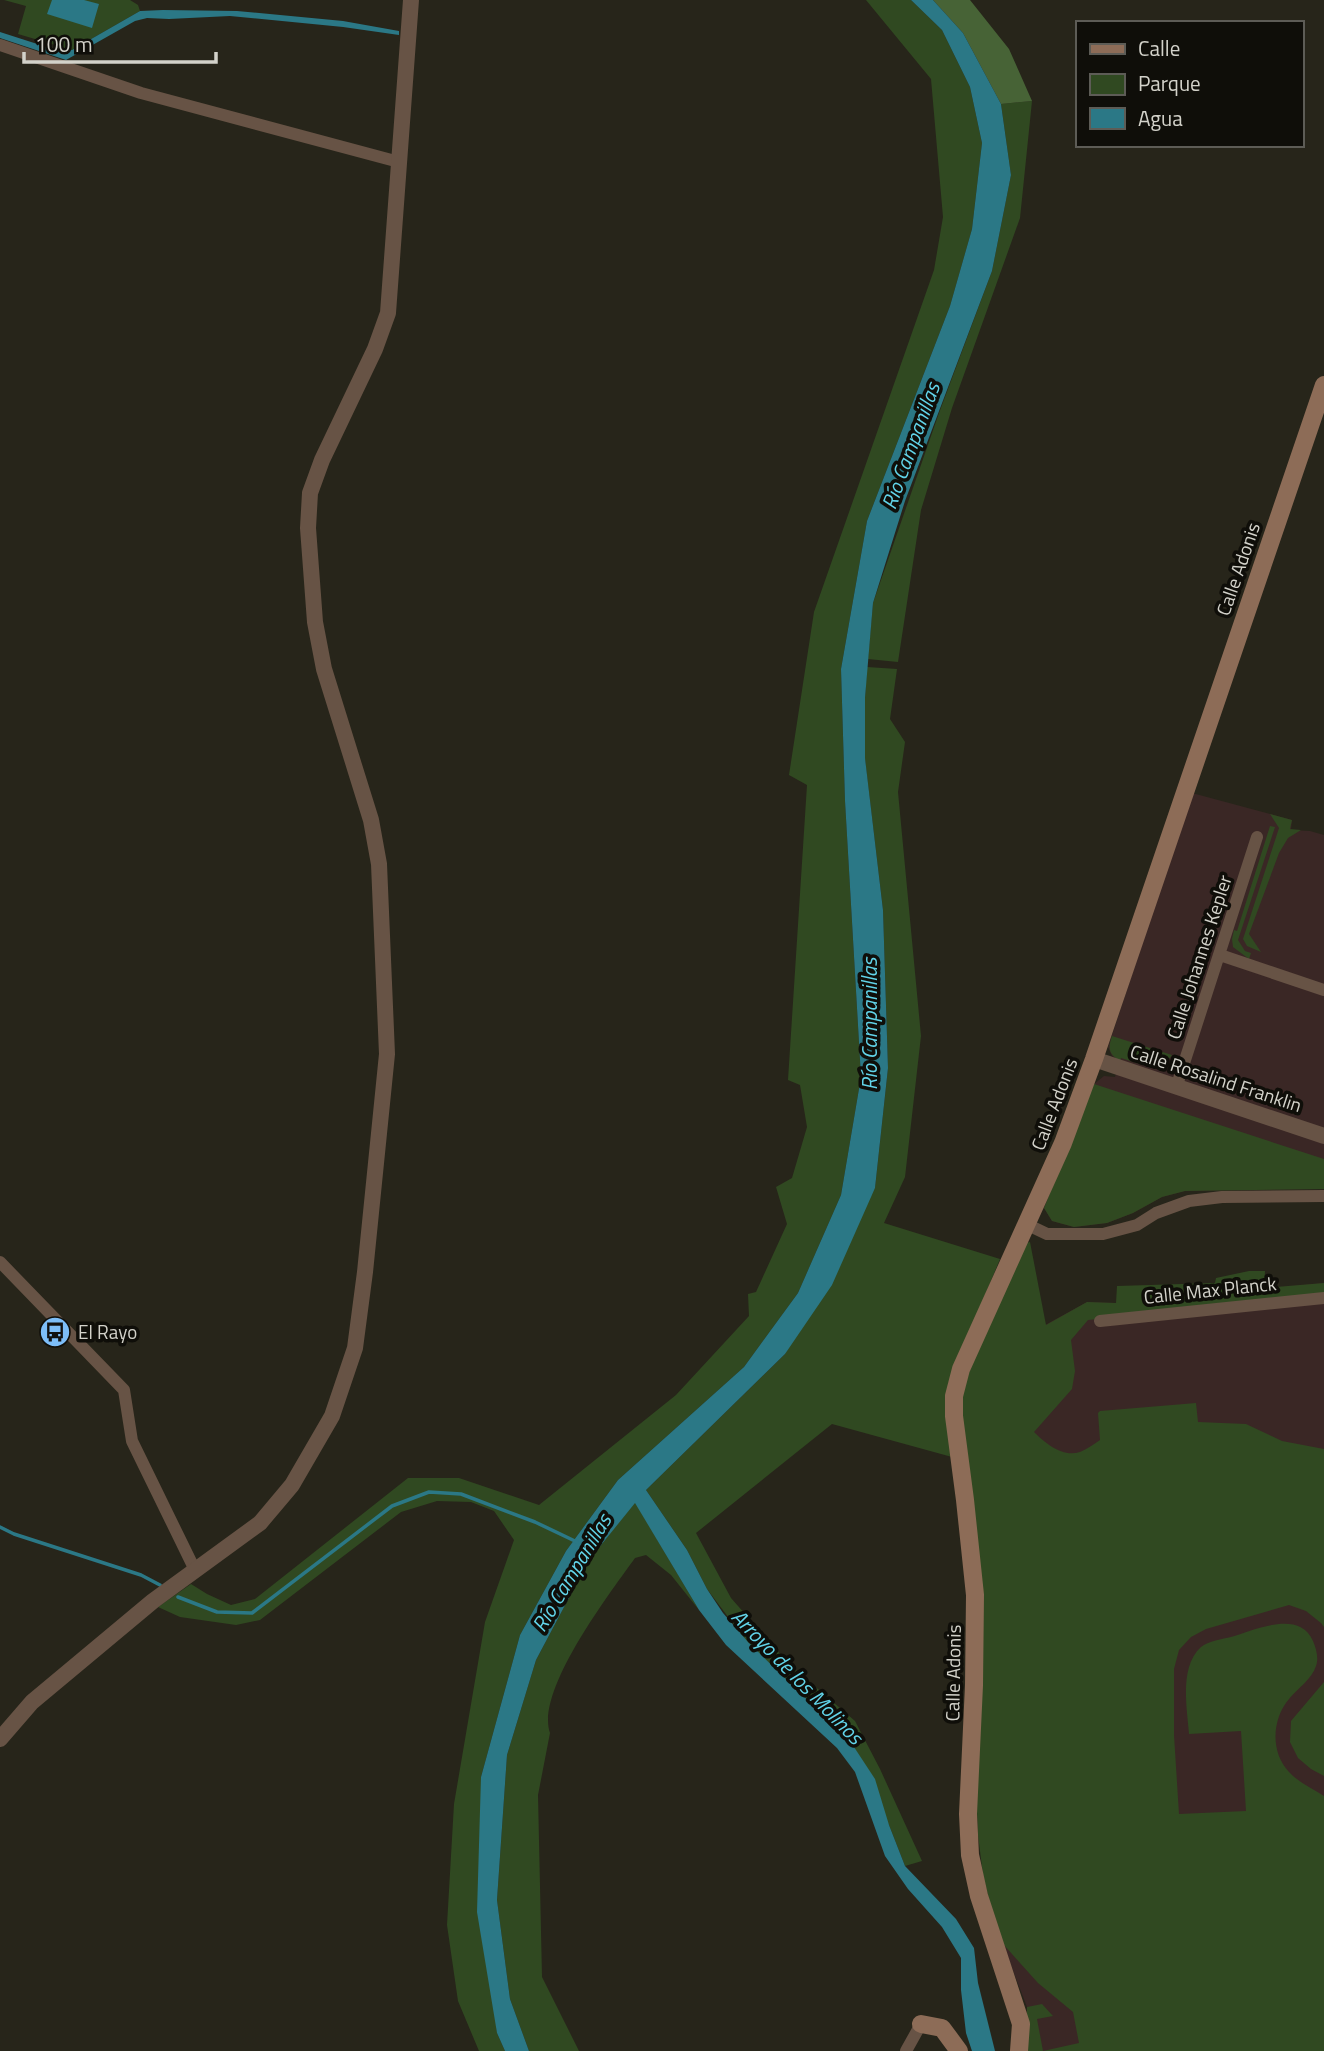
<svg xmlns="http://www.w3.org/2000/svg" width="1324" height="2051" viewBox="0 0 1324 2051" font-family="'Titillium Web',sans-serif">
<rect width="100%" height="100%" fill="#27251a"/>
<!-- commercial -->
<path fill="#3a2725" d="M 1192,793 L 1292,820 L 1291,830 L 1310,831 L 1324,835 L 1324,1189 L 1185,1191 L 1162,1197 L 1133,1213 L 1107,1223 L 1074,1227 L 1052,1221 L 1044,1208 L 1094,1084 L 1104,1076 L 1115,1077 L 1120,1061 L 1112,1056 L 1108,1047 Z
M 1324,1283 L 1324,2051 L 1026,2051 L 1027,2007 L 995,1924 L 983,1875 L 1045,1325 L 1087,1302 L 1116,1303 Z"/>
<!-- green -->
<path fill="#304921" d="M 4,0 L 130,0 L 138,5 L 140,11 L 72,50 L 18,34 L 26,6 Z
M 866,0 L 911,0 L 942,30 L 970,87 L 982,143 L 972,229 L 950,306 L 867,521 L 841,669 L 845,801 L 861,1077 L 841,1195 L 798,1293 L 744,1367 L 618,1480 L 566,1551 L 520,1635 L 481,1777 L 497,2033 L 505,2051 L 479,2051 L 458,2001 L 447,1925 L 454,1804 L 485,1622 L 514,1540 L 494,1511 L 471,1502 L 437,1501 L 401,1512 L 260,1620 L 236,1625 L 180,1617 L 158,1607 L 191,1584 L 207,1594 L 231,1605 L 255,1599 L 408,1478 L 459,1478 L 539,1505 L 676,1395 L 749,1316 L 748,1294 L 756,1292 L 787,1224 L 776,1187 L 792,1178 L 807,1127 L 800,1085 L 788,1080 L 807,785 L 789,775 L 814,612 L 934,270 L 943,217 L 931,79 Z
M 1032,101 L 1020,218 L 952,408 L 921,510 L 898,662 L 868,659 L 873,603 L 939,413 L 992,271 L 1011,175 L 1001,104 Z
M 867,667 L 897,669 L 890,719 L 905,742 L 898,792 L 921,1036 L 905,1177 L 884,1223 L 1000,1259 L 948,1384 L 952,1457 L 832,1424 L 696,1533 L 731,1598 L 789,1664 L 855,1721 L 880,1769 L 922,1861 L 905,1866 L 889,1825 L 827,1719 L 747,1642 L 707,1589 L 687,1550 L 646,1490 L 785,1354 L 875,1188 L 888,1068 L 883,910 L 865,759 L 865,698 Z
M 1270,814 L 1292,820 L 1290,829 L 1301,830 L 1288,838 L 1279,853 L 1249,934 L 1261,952 L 1247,946 L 1243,939 L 1279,828 Z
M 1270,826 L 1275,827 L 1238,940 L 1245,951 L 1251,953 L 1249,959 L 1233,947 L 1232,939 L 1234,930 L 1237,931 Z
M 1112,1036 L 1172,1055 C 1159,1074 1139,1063 1121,1058 L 1120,1061 C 1108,1054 1108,1048 1112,1036 Z
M 1094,1084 L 1324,1159 L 1324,1189 L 1185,1191 L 1162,1197 L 1133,1213 L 1107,1223 L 1074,1227 L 1052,1221 L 1044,1208 Z
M 1030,1242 L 1046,1325 L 1087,1302 L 1116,1303 L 1117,1286 L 1215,1283 L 1216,1278 L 1249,1271 L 1265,1271 L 1264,1288 L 1324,1283 L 1324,1294 L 1088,1320 L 1071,1340 L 1075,1371 L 1072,1389 L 1034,1432 C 1045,1443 1063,1458 1080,1452 C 1087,1449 1094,1444 1100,1440 L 1098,1413 L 1100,1411 L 1196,1403 L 1198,1422 L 1246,1424 L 1282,1441 L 1324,1449 L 1324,1627 L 1321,1623 L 1306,1611 L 1289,1605 L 1206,1629 L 1191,1637 L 1179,1650 L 1174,1669 L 1174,1735 L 1179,1814 L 1246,1811 L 1241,1731 L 1189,1734 C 1187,1708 1179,1667 1201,1647 C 1208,1641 1223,1639 1231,1637 C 1255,1630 1299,1609 1313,1641 C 1316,1648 1319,1658 1316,1666 C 1312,1679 1297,1689 1289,1699 C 1272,1719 1270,1752 1289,1772 C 1298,1782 1313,1789 1324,1796 L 1324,2051 L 1026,2051 L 1027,2007 L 1042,2004 L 1053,2016 L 1037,2019 L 1043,2051 L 1079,2043 L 1073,2012 L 1038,1983 L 1004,1945 L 995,1924 L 983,1875 L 978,1835 L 959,1399 L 968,1368 L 1025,1243 Z
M 635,1502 L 699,1610 L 671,1575 L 646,1555 L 635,1558 C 610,1593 535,1691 550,1733 L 538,1795 L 542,1977 L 579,2051 L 529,2051 L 510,1999 L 497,1900 L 507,1755 L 536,1660 L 589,1560 Z
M 1324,1682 L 1324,1776 L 1311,1769 L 1298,1758 L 1290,1742 L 1291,1721 Z"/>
<!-- forest -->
<path fill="#476336" d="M 933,0 L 970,0 L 1009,49 L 1032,101 L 1001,104 L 963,33 Z"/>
<!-- water -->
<path fill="#2b7886" d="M 52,0 L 84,0 L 99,4 L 92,28 L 47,14 Z
M 911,0 L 933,0 L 963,33 L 1001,104 L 1011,175 L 992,271 L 905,501 L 873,603 L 865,698 L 865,758 L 883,910 L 888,1068 L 875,1188 L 832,1285 L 785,1354 L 646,1490 L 687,1550 L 707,1589 L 723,1613 L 748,1642 L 827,1719 L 854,1747 L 875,1779 L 889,1825 L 905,1866 L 956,1919 L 974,1948 L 978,1983 L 995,2051 L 972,2051 L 966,2033 L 961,1990 L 961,1958 L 942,1927 L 908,1889 L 885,1856 L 855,1772 L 837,1748 L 726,1645 L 699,1610 L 635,1503 L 589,1560 L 536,1660 L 507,1755 L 497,1900 L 510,1999 L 529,2051 L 505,2051 L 497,2033 L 477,1912 L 481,1777 L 520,1635 L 566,1551 L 618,1480 L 744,1367 L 798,1293 L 841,1195 L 861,1077 L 845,801 L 841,669 L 867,521 L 950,306 L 972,229 L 982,143 L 970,87 L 942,30 Z
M 163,10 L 237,11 L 343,21 L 399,31 L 399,35 L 343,27 L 230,16 L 169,19 L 147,18 L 135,21 L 66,60 L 0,38 L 0,32 L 59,51 L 72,50 L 140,11 Z"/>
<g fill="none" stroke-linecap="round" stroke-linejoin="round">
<!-- stream -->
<path stroke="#2b7886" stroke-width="3.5" d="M 0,1527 L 14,1534 L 141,1575 L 160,1585
M 178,1597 L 217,1612 L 252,1613 L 392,1506 L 429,1492 L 461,1494 L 535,1522 L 577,1542"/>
<!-- minor -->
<path stroke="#675345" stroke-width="12" d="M 0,45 L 141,93 L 399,162
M 1220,955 L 1324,990
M 1176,1088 L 1257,837
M 1026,1224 L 1047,1234 L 1103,1234 L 1137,1225 L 1156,1213 L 1189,1201 L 1222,1197 L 1324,1196
M 0,1262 L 124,1390 L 132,1441 L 195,1570
M 1100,1321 L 1324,1298
M 906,2051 L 921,2024"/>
<!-- tertiary -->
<path stroke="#675345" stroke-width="16" d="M 1094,1059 L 1324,1136
M 0,1739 L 32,1702 L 153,1601 L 260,1523 L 292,1485 L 332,1416 L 355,1348 L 365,1272 L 387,1054 L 379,864 L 371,820 L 324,669 L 315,622 L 308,528 L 310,493 L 322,460 L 375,349 L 388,313 L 411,0"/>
<!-- secondary -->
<path stroke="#8d6c57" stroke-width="18" d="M 921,2024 L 942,2028 L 959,2051
M 1019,2051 L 1021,2024 L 979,1896 L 970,1855 L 968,1814 L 974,1685 L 975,1595 L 965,1500 L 954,1416 L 954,1396 L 961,1369 L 1063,1143 L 1094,1059 L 1324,385"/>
</g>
<!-- icons -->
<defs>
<g id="bus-disc" transform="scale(1.575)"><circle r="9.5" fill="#7dbef9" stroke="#0f0e09"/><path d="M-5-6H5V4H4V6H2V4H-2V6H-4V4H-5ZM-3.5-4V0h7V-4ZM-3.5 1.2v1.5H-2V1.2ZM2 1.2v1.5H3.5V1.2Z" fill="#111"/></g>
</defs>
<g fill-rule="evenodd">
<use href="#bus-disc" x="55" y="1332"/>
</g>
<g text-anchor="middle" stroke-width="7" stroke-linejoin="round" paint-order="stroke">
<!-- street labels -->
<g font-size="19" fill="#d3d2ca" stroke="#0f0e09">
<text transform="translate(1238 569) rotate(-71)" y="7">Calle Adonis</text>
<text transform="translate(1199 957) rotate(-72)" y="7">Calle Johannes Kepler</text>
<text transform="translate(1216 1078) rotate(18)" y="7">Calle Rosalind Franklin</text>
<text transform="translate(1054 1104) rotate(-69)" y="7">Calle Adonis</text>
<text transform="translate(1210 1290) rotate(-6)" y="7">Calle Max Planck</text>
<text transform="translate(953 1673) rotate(-89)" y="7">Calle Adonis</text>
</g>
<!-- poi labels -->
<g font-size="19" fill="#d3d2ca" stroke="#0f0e09" text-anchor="start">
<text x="78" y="1339">El Rayo</text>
</g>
<!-- water labels -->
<g font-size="21" font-style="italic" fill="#62d4e9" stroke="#0f0e09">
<text transform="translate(911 446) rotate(-70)" y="7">Río Campanillas</text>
<text transform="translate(870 1024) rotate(-90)" y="7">Río Campanillas</text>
<text transform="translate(572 1573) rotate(-59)" y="7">Río Campanillas</text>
<text transform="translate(797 1677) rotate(46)" y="7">Arroyo de los Molinos</text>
</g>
</g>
<!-- legend -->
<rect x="1076" y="21" width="228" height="126" fill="#0f0e09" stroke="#5d5c56" stroke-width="2"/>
<rect x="1090" y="44" width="35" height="10" fill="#8d6c57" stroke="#5d5c56" stroke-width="2"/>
<text x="1138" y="56" font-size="21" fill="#d3d2ca">Calle</text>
<rect x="1090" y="74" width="35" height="21" fill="#304921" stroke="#5d5c56" stroke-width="2"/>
<text x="1138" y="91" font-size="21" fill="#d3d2ca">Parque</text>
<rect x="1090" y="108" width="35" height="21" fill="#2b7886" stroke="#5d5c56" stroke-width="2"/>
<text x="1138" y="126" font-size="21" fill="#d3d2ca">Agua</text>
<!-- scale -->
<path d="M24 52v10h192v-10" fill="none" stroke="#d3d2ca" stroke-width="3.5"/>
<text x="35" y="52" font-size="21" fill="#d3d2ca" stroke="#0f0e09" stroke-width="5" paint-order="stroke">100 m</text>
</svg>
